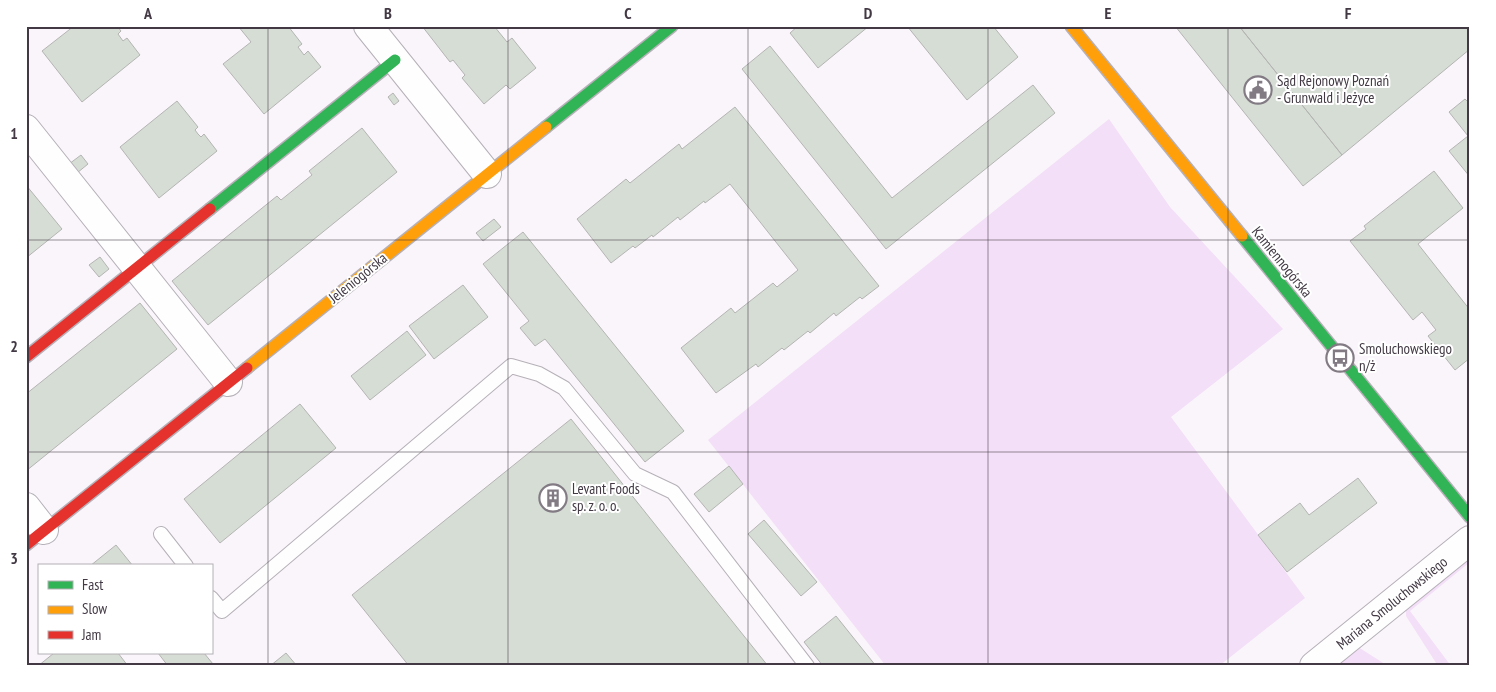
<svg xmlns="http://www.w3.org/2000/svg" width="1496" height="692" viewBox="0 0 1496 692" font-family="'PT Sans Narrow',sans-serif">
<rect width="100%" height="100%" fill="#faf5fb"/>
<!-- green -->
<path fill="#f3dff7" d="M 1109,119 L 1170,207 L 1283,329 L 1171,417 L 1305,598 L 1219,666 L 886,666 L 708,440 Z
M 1470,557 L 1470,562 L 1410,611 L 1451,666 L 1438,666 L 1406,616 L 1406,608 Z
M 1358,647 L 1385,664 L 1386,666 L 1335,666 Z"/>
<!-- building -->
<path fill="#d6ddd5" stroke="#b4b5b3" d="M 74,26 L 117,26 L 121,31 L 118,34 L 123,41 L 127,38 L 140,55 L 82,102 L 42,51 Z
M 238,26 L 288,26 L 302,44 L 298,47 L 304,55 L 308,51 L 321,67 L 264,114 L 223,64 L 251,42 Z
M 422,26 L 494,26 L 507,42 L 512,38 L 536,68 L 510,89 L 506,85 L 484,104 L 462,78 L 465,75 L 453,60 L 450,62 Z
M 798,26 L 869,26 L 818,68 L 790,33 Z
M 907,26 L 993,26 L 1018,57 L 967,100 Z
M 1175,26 L 1239,26 L 1342,155 L 1303,186 Z
M 1239,26 L 1470,26 L 1470,49 L 1342,155 Z
M 770,46 L 892,198 L 1033,85 L 1055,113 L 886,249 L 742,69 Z
M 393,93 L 399,101 L 394,105 L 388,97 Z
M 1465,99 L 1470,104 L 1470,177 L 1449,151 L 1468,136 L 1449,112 Z
M 177,101 L 198,127 L 195,130 L 198,134 L 201,137 L 204,134 L 217,151 L 159,198 L 120,147 Z
M 735,107 L 879,286 L 862,299 L 860,297 L 836,316 L 834,313 L 810,333 L 808,331 L 784,350 L 782,348 L 758,367 L 756,364 L 716,393 L 681,348 L 731,308 L 735,313 L 773,283 L 777,287 L 798,270 L 730,184 L 705,203 L 704,201 L 680,220 L 678,217 L 653,237 L 652,235 L 635,248 L 633,246 L 611,263 L 577,219 L 626,179 L 630,183 L 679,144 L 682,149 Z
M 362,128 L 397,172 L 208,325 L 172,281 L 277,196 L 281,200 L 312,175 L 309,171 Z
M 81,155 L 88,164 L 77,173 L 69,164 Z
M 1434,171 L 1463,208 L 1418,244 L 1470,310 L 1470,358 L 1455,370 L 1428,336 L 1436,330 L 1422,312 L 1413,320 L 1350,241 L 1366,229 L 1364,226 Z
M 26,185 L 62,229 L 26,258 Z
M 494,219 L 501,227 L 483,241 L 476,233 Z
M 523,232 L 684,431 L 645,462 L 545,339 L 535,346 L 520,328 L 529,321 L 483,264 Z
M 100,257 L 109,269 L 99,277 L 89,265 Z
M 463,285 L 488,317 L 434,359 L 409,326 Z
M 140,303 L 177,349 L 26,471 L 26,394 Z
M 407,331 L 426,355 L 370,400 L 351,376 Z
M 300,404 L 336,448 L 220,543 L 184,499 Z
M 571,419 L 696,576 L 768,666 L 409,666 L 352,595 Z
M 729,466 L 743,484 L 709,512 L 694,494 Z
M 1358,478 L 1377,503 L 1287,572 L 1258,535 L 1300,503 L 1309,515 Z
M 764,520 L 817,582 L 801,596 L 748,534 Z
M 116,545 L 133,566 L 90,566 Z
M 836,616 L 876,666 L 823,666 L 804,642 Z
M 54,653 L 118,653 L 128,666 L 38,666 Z
M 158,653 L 204,653 L 213,664 L 211,666 L 168,666 Z
M 286,653 L 297,666 L 270,666 Z"/>
<g fill="none" stroke-linecap="round" stroke-linejoin="round">
<!-- lane casing -->
<g stroke="#b6b0b8" stroke-width="16">
<path id="lane" d="M 161,534 L 186,566
M 211,598 L 222,611 L 511,366 L 539,374 L 564,388 L 635,474 L 673,492 L 807,666"/>
</g>
<!-- street casing -->
<g stroke="#b6b0b8" stroke-width="30">
<path id="street" d="M 368,26 L 487,174
M 26,129 L 228,382
M 26,507 L 44,530
M 1314,666 L 1470,540"/>
</g>
<!-- fast casing -->
<g stroke="#b6b0b8" stroke-width="14">
<path id="fast" d="M 546,127 L 672,26
M 210,209 L 395,60
M 1242,236 L 1470,517"/>
</g>
<!-- slow casing -->
<g stroke="#b6b0b8" stroke-width="14">
<path id="slow" d="M 1071,26 L 1242,236
M 247,368 L 546,127"/>
</g>
<!-- jam casing -->
<g stroke="#b6b0b8" stroke-width="14">
<path id="jam" d="M 26,357 L 210,209
M 26,545 L 247,368"/>
</g>
<!-- lane -->
<use href="#lane" stroke="#fefefe" stroke-width="14"/>
<!-- street -->
<use href="#street" stroke="#fefefe" stroke-width="28"/>
<!-- fast -->
<use href="#fast" stroke="#30b455" stroke-width="11"/>
<!-- slow -->
<use href="#slow" stroke="#ff9f0a" stroke-width="11"/>
<!-- jam -->
<use href="#jam" stroke="#e5322d" stroke-width="11"/>
</g>
<!-- grid -->
<path fill="none" stroke="#423944" stroke-width="1" stroke-opacity="0.55" d="M 268,26 L 268,666M 508,26 L 508,666M 748,26 L 748,666M 988,26 L 988,666M 1228,26 L 1228,666M 26,240 L 1470,240M 26,452 L 1470,452"/>
<!-- icons -->
<defs>
<g id="civic-ring" transform="scale(1.4375)"><circle r="9.5" fill="#fff" stroke="#827b84" stroke-width="1.5"/><path d="M-.6-6.5H3V-4.5H.6V-3L4-1V1h2V6H-6V1h2V-1L-.6-3ZM-1.2 2.5V6h2.4V2.5Z" fill="#827b84"/></g>
<g id="bus-ring" transform="scale(1.4375)"><circle r="9.5" fill="#fff" stroke="#827b84" stroke-width="1.5"/><path d="M-5-6H5V4H4V6H2V4H-2V6H-4V4H-5ZM-3.5-4V0h7V-4ZM-3.5 1.2v1.5H-2V1.2ZM2 1.2v1.5H3.5V1.2Z" fill="#827b84"/></g>
<g id="building-ring" transform="scale(1.4375)"><circle r="9.5" fill="#fff" stroke="#827b84" stroke-width="1.5"/><path d="M-4-6H4V6H1V3H-1V6H-4ZM-2.5-4.3h1.7v1.8h-1.7ZM.8-4.3h1.7v1.8H.8ZM-2.5-1h1.7V.8h-1.7ZM.8-1h1.7V.8H.8Z" fill="#827b84"/></g>
</defs>
<g fill-rule="evenodd">
<use href="#civic-ring" x="1258" y="90"/>
<use href="#bus-ring" x="1340" y="358"/>
<use href="#building-ring" x="553" y="498"/>
</g>
<g text-anchor="middle" stroke-width="4" stroke-linejoin="round" paint-order="stroke">
<!-- poi labels -->
<g font-size="15" fill="#423944" stroke="#fff" text-anchor="start">
<text x="1277" y="86">Sąd Rejonowy Poznań<tspan x="1277" dy="17">- Grunwald i Jeżyce</tspan></text>
<text x="1359" y="354">Smoluchowskiego<tspan x="1359" dy="17">n/ż</tspan></text>
<text x="572" y="494">Levant Foods<tspan x="572" dy="17">sp. z. o. o.</tspan></text>
</g>
<!-- street labels -->
<g font-size="15" fill="#423944" stroke="#fff">
<text transform="translate(1282 262) rotate(51)" y="5">Kamiennogórska</text>
<text transform="translate(358 278) rotate(-39)" y="5">Jeleniogórska</text>
<text transform="translate(1392 603) rotate(-39)" y="5">Mariana Smoluchowskiego</text>
</g>
</g>
<!-- border -->
<rect width="1496" height="692" fill="none" stroke="#ffffff" stroke-width="55"/>
<!-- legend -->
<rect x="38" y="564" width="175" height="90" fill="#ffffff" stroke="#b3b0b4"/>
<rect x="48" y="581" width="25" height="8" fill="#30b455" stroke="#b3b0b4"/>
<text x="82" y="590" font-size="15" fill="#423944">Fast</text>
<rect x="48" y="606" width="25" height="8" fill="#ff9f0a" stroke="#b3b0b4"/>
<text x="82" y="614" font-size="15" fill="#423944">Slow</text>
<rect x="48" y="631" width="25" height="8" fill="#e5322d" stroke="#b3b0b4"/>
<text x="82" y="640" font-size="15" fill="#423944">Jam</text>
<rect x="28" y="28" width="1440" height="636" fill="none" stroke="#423944" stroke-width="2"/>
<g font-size="16" text-anchor="middle" font-weight="bold" fill="#423944">
<text x="148" y="19">A</text>
<text x="388" y="19">B</text>
<text x="628" y="19">C</text>
<text x="868" y="19">D</text>
<text x="1108" y="19">E</text>
<text x="1348" y="19">F</text>
<text x="14" y="139">1</text>
<text x="14" y="352">2</text>
<text x="14" y="564">3</text>
</g>
</svg>
